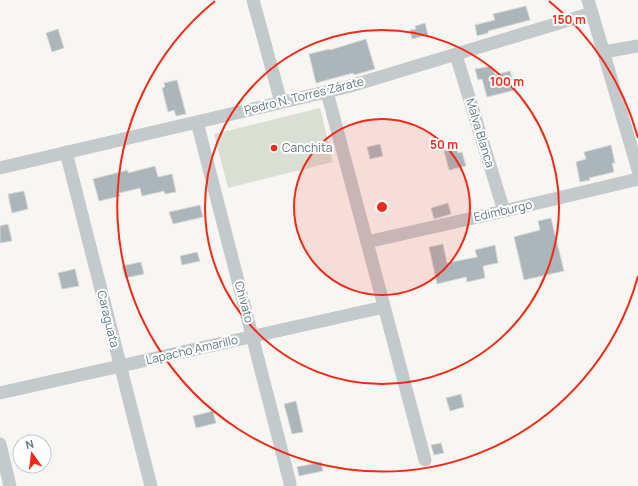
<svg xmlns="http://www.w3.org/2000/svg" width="638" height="486" viewBox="0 0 638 486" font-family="Manrope,sans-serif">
<rect width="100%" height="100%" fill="#f7f6f3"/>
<!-- green -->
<path fill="#d9dfd3" d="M 320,108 L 333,162 L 228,188 L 214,134 Z"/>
<!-- building -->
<path fill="#aab6b9" stroke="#d8d8d5" d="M 526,6 L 530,20 L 488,31 L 488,33 L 477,36 L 475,25 L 495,20 L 493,14 Z
M 425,23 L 428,35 L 412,39 L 410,30 L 416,29 L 415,26 Z
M 58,29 L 64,48 L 52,52 L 46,33 Z
M 366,39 L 375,69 L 354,75 L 353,73 L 316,83 L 309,54 L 330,49 L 330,50 Z
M 492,66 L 495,75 L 510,71 L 515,90 L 487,97 L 482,79 L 478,80 L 475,69 Z
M 177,80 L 186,114 L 176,116 L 174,110 L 168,112 L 162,88 L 165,87 L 164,83 Z
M 380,144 L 383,156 L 370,159 L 367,147 Z
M 611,145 L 615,163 L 612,163 L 614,172 L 589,178 L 590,180 L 580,182 L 576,162 L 586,159 L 584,152 Z
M 456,148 L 458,153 L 462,152 L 466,166 L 449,170 L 444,151 Z
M 155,166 L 158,177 L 172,174 L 176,192 L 165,194 L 164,191 L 142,196 L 140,188 L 119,193 L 120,196 L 99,201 L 93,179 L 128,170 L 128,173 Z
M 24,191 L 28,209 L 12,213 L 8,194 Z
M 448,203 L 451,214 L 434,219 L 431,208 Z
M 200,205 L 203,217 L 173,224 L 169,212 Z
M 551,218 L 564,271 L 524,280 L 514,237 L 540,230 L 538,221 Z
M 8,224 L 12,241 L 0,243 L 0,226 Z
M 443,244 L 447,263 L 477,257 L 475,250 L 495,245 L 498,263 L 483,266 L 485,278 L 467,282 L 466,277 L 437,284 L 429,247 Z
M 197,252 L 200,261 L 182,265 L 180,256 Z
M 141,262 L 144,274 L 125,278 L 122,266 Z
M 75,269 L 79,286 L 62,289 L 58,273 Z
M 461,394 L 464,407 L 450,411 L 446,398 Z
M 296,401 L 303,432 L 292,434 L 284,404 Z
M 213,411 L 216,423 L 196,428 L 193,416 Z
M 441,443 L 444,453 L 434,455 L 431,445 Z
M 321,462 L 323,471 L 299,476 L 297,467 Z"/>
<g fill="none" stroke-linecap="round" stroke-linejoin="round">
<!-- minor -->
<path stroke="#c4c9cc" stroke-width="13" d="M 253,0 L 281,102
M 592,13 L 638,170
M 604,52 L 638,46
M 456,55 L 504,211
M 327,92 L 425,460
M 197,122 L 290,483
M 66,152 L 151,486
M 0,168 L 347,87 L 592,13 L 588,0
M 367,242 L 504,211 L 638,179
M 0,393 L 384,307
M 0,444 L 10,486"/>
</g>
<!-- distance rings -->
<circle cx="382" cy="207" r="88" fill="#f32917" fill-opacity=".12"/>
<g fill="none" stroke="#f32917" stroke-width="2">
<circle cx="382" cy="207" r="88"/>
<circle cx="382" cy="207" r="177"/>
<path d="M638 276A265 265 0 1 1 215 1M549 1A265 265 0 0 1 638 138"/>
</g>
<!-- markers -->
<circle fill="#f32917" stroke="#fff" stroke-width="1.5" cx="274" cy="148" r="4"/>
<g text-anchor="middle" stroke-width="4" stroke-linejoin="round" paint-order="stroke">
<!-- street labels -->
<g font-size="12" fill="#5f7781" stroke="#fff">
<text transform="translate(304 96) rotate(-14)" y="4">Pedro N. Torres Zárate</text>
<text transform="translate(480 133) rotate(73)" y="4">Malva Blanca</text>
<text transform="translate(503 211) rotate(-13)" y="4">Edimburgo</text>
<text transform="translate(244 302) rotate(75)" y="4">Chivato</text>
<text transform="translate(108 319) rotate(76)" y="4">Caraguata</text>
<text transform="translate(192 350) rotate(-13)" y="4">Lapacho Amarillo</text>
</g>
<!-- poi labels -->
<g font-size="12" fill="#5f7781" stroke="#fff" text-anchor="start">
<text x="282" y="152">Canchita</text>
</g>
</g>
<circle cx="382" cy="207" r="6" fill="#f32917" stroke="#fff" stroke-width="2"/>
<g font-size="12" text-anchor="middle" font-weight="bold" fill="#f32917" stroke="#fff" stroke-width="4" stroke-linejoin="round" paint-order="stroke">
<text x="569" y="24">150 m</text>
<text x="507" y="86">100 m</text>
<text x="444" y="149">50 m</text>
</g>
<!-- north arrow -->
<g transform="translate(32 454) rotate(346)"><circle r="19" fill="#ffffff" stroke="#bfc9cd"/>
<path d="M0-3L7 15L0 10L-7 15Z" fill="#f32917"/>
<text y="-6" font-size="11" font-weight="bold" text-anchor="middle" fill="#5f7781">N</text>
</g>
</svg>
